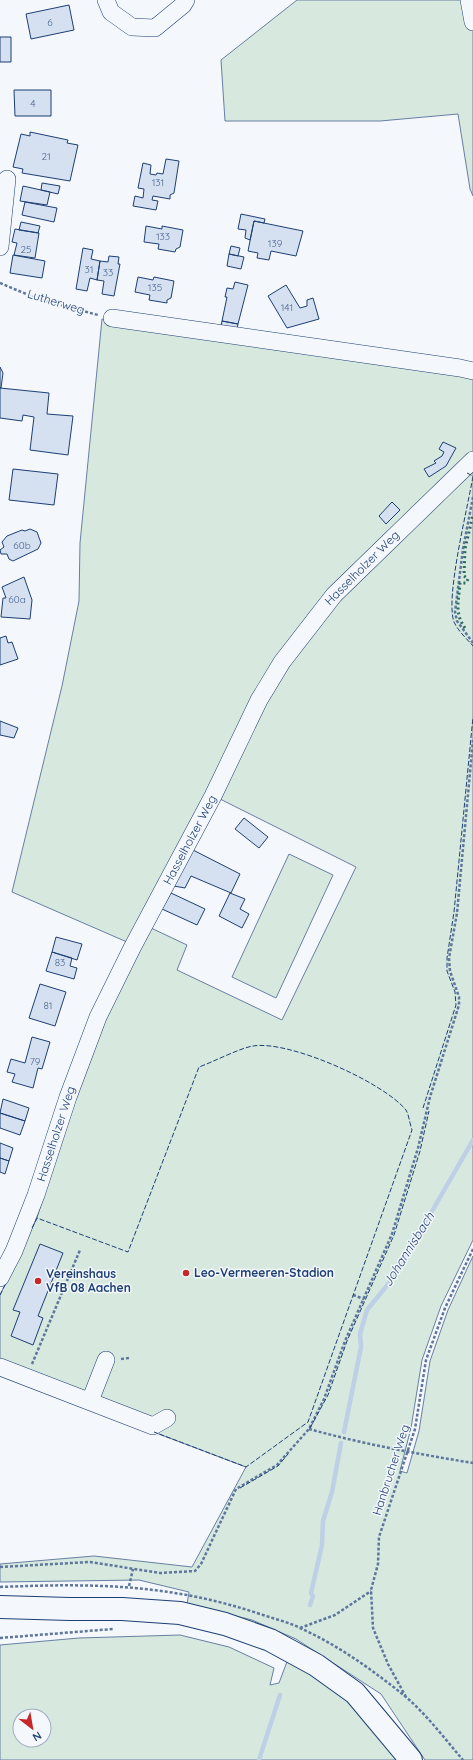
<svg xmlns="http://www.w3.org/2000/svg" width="473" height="1760" viewBox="0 0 473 1760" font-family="Quicksand,sans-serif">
<rect width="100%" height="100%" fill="#f4f7fb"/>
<!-- green -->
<path fill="#d7e8df" stroke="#687fa3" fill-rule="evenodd" d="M 297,0 L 473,0 L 473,196 L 470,189 L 458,114 L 380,121 L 225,121 L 221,60 Z
M 102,319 L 473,376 L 473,452 L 315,607 L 208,792 L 127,942 L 12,892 L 62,686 L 79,601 L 80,543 Z
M 473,465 L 473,1240 L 441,1306 L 422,1360 L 411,1428 L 400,1471 L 407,1473 L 419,1431 L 430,1361 L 448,1310 L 473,1256 L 473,1760 L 425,1760 L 381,1694 L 296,1639 L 252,1620 L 187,1604 L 189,1592 L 139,1580 L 0,1582 L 0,1564 L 94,1556 L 192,1567 L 246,1467 L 0,1374 L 0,1295 L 37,1218 L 74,1093 L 102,1025 L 151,928 L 187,945 L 177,970 L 282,1020 L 356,867 L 218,798 L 265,701 L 328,606 Z
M 289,854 L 333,875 L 276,998 L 232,977 Z
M 180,1635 L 229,1647 L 274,1668 L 270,1685 L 279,1683 L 288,1659 L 320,1680 L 352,1705 L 401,1760 L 0,1760 L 0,1645 L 79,1638 ZM 20,1716 L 44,1716 L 44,1740 L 20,1740 Z"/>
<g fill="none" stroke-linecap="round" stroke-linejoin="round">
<!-- stream -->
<path stroke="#bed0e5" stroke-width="4.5" d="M 344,1432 L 361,1347 L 360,1334 L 367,1310 L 394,1277 L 401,1261 L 416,1239 L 473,1140
M 310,1605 L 313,1596 L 311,1593 L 322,1545 L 323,1521 L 332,1492 L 341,1443
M 259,1760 L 280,1695"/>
</g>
<!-- building -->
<path fill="#d5e0f0" stroke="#1d3f73" d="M 69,5 L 74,30 L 31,39 L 26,14 Z
M 0,37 L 11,37 L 11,62 L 0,62 Z
M 14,90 L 51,90 L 51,116 L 15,116 Z
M 30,132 L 68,140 L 67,143 L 78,145 L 70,181 L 22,173 L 23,169 L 13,167 L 21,134 L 30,136 Z
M 166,159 L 179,161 L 174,193 L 170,195 L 170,199 L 153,196 L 152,200 L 158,201 L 156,210 L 133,206 L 135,196 L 143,198 L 144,189 L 138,188 L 143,163 L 151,165 L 150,174 L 156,175 L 157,173 L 163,174 Z
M 42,183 L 60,186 L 58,194 L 41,190 Z
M 23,186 L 50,192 L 47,205 L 20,201 Z
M 25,202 L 57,208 L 54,222 L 22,215 Z
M 241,214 L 265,219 L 264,223 L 254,221 L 250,240 L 245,238 L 246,230 L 238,229 Z
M 254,221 L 303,231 L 296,256 L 271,251 L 269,260 L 257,258 L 258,253 L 248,251 Z
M 21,222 L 40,226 L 38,233 L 19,230 Z
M 146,226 L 162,229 L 162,226 L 183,230 L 180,247 L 176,249 L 175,252 L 158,249 L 159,244 L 144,242 Z
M 15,229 L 39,233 L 35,258 L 14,255 L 17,243 L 12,242 Z
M 231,246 L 240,248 L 238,256 L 229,254 Z
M 83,248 L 93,250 L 91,259 L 100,261 L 97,280 L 90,278 L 87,291 L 76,289 Z
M 229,254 L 244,257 L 241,269 L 227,266 Z
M 13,255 L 45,261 L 42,278 L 10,273 Z
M 109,256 L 119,257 L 118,264 L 120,264 L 114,296 L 102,294 L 104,281 L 97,280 L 100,261 L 108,262 Z
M 138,277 L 153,280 L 154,277 L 174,281 L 171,298 L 167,300 L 167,303 L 149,300 L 150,295 L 135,292 Z
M 235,282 L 248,285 L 238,324 L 222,321 L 227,297 L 225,297 L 227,288 L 233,289 Z
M 286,285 L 300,308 L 307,306 L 307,300 L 313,298 L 319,319 L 287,328 L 268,296 Z
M 222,321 L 238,324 L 236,334 L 220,331 Z
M 0,367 L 3,373 L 1,388 L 0,388 Z
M 0,388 L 49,393 L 47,414 L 73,416 L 68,455 L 30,450 L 34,417 L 23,415 L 22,421 L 0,418 Z
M 443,442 L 456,448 L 446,466 L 429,477 L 424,469 L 436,463 L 434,461 L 442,456 L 444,452 L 439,449 Z
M 13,469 L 58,474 L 54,505 L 9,500 Z
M 392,502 L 400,510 L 386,524 L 379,516 Z
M 30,529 L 37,532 L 41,543 L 38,549 L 13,561 L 9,559 L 7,554 L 1,554 L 0,550 L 4,547 L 2,542 L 7,536 L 22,530 L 25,531 Z
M 24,577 L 32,600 L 30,619 L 1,617 L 3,598 L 6,598 L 2,587 Z
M 6,636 L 8,643 L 12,642 L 18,659 L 0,665 L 0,638 Z
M 0,721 L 18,728 L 14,738 L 0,735 Z
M 244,818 L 268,837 L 259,848 L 235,829 Z
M 193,850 L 240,874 L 231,893 L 191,876 L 185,888 L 174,886 Z
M 171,893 L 205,909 L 197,925 L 162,909 Z
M 230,893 L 245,899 L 240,909 L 249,914 L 242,928 L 219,916 Z
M 56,937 L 82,944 L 77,960 L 52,952 Z
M 52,952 L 72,958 L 70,966 L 77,968 L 74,979 L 46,971 Z
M 40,984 L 66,992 L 55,1026 L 29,1018 Z
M 32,1037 L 50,1042 L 42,1069 L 38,1068 L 33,1088 L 12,1082 L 15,1074 L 7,1072 L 11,1059 L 25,1063 Z
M 3,1099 L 29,1108 L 25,1121 L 0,1113 Z
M 0,1113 L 25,1121 L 20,1135 L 0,1128 Z
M 0,1143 L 13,1148 L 9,1161 L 0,1158 Z
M 0,1158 L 9,1161 L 5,1174 L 0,1172 Z
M 40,1244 L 63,1253 L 38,1316 L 43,1318 L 33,1345 L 11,1336 L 20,1312 L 13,1310 Z"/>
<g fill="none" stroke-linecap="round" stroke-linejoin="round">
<!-- minor casing -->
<g stroke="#1d3f73" stroke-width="18">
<path id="minor" d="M 106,0 L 111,12 L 132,27 L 155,28 L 183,5 L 186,0
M 469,0 L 473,22
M 0,247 L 7,179
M 112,318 L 460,368 L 473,371
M 0,1278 L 14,1251 L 36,1195 L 68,1097 L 98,1017 L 132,948 L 213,796 L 259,700 L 282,662 L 334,595 L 473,460
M 0,1367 L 153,1426 L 167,1418
M 90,1401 L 106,1360"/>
</g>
<!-- major casing -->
<g stroke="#1d3f73" stroke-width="24">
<path id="major" d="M 0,1607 L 70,1609 L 122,1609 L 180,1613 L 225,1624 L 270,1640 L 316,1665 L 355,1693 L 411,1760"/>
</g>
<!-- path -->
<path stroke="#5e769c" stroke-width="2.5" stroke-dasharray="3 2" stroke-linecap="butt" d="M 0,283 L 38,299 L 98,315
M 473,497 L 463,549 L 455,612 L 457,621 L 473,643
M 353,1295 L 364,1299
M 121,1359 L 129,1358
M 32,1364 L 80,1250
M 309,1429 C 363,1444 418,1454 473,1463
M 0,1567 L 90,1562 L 160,1573 L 195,1571 L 201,1564 L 236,1489 L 277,1465 L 309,1429 L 324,1399 L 345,1341 L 392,1234 L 418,1148 L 430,1097 L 459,1005 L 459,997 L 450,971 L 449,958 L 457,913 L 473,740
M 129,1586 L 133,1569
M 0,1587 C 95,1583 172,1584 263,1615 C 275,1619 288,1622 300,1628 C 338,1645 374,1671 406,1697 C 427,1715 445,1739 463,1760
M 300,1628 L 335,1615 L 371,1591
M 0,1638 L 113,1629
M 406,1697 L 388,1664 L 373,1628 L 371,1590 L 378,1564 L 379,1537 L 415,1429 L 426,1360 L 445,1308 L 473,1249"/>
<!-- minor -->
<use href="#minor" stroke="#f4f7fb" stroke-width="17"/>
<!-- major -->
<use href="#major" stroke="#f4f7fb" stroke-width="22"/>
<!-- hedge -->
<path stroke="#2c6c60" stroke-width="3" stroke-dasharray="2 3" stroke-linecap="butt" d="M 465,628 C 454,613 459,600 460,583 L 466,583 L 468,579 L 464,576 L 465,549 L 473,515"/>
<!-- fence -->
<path stroke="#1d3f73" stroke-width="1" stroke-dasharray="5 2" stroke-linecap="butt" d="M 467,473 L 473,476 C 468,507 445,597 454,622 C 458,631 467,639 473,646
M 423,1108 L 456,1005 L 455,992 L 447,971 L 447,958 L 454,912 L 473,717
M 32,1228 L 37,1218 L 128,1252 L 199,1067 C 213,1062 240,1048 253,1046 C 289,1040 383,1082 406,1110 C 409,1115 410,1125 412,1130 L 308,1422 L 246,1467 L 154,1432
M 0,1295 L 6,1283
M 310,1428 L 328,1395 L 347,1341 L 394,1235 L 420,1151 L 429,1111
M 240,1488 L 278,1466 L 288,1454"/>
</g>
<!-- markers -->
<g fill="#c62828" stroke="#f4f7fb" stroke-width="1.5">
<circle cx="186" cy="1273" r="4"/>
<circle cx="38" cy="1281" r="4"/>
</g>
<g text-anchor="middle" stroke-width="3" stroke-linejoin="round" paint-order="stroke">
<!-- number labels -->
<g font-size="10" fill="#4b6792">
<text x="50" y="26">6</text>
<text x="33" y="107">4</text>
<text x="46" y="160">21</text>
<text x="158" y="186">131</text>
<text x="163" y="240">133</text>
<text x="275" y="247">139</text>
<text x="26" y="253">25</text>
<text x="89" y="273">31</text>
<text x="108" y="276">33</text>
<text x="155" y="291">135</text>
<text x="287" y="311">141</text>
<text x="22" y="549">60b</text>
<text x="17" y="603">60a</text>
<text x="60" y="966">83</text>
<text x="48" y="1009">81</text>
<text x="35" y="1065">79</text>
</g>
<!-- street labels -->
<g font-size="12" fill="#1d3f73" stroke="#f4f7fb">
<text transform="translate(56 302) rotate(17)" y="4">Lutherweg</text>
<text transform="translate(362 568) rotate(-45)" y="4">Hasselholzer Weg</text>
<text transform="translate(190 840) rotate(-62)" y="4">Hasselholzer Weg</text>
<text transform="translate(56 1134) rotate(-72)" y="4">Hasselholzer Weg</text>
<text transform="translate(391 1470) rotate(-72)" y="4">Hanbrucher Weg</text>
</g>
<!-- poi labels -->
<g font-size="12" font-weight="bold" fill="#1d3f73" stroke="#f4f7fb" text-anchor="start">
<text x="194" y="1277">Leo-Vermeeren-Stadion</text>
<text x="46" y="1278">Vereinshaus<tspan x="46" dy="14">VfB 08 Aachen</tspan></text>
</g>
<!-- water labels -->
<g font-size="13" font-style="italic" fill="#1d3f73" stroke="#f4f7fb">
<text transform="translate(408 1249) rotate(-58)" y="5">Johannisbach</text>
</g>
</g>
<!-- north arrow -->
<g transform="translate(32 1728) rotate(149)"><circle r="19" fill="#f4f7fb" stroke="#9eadc5"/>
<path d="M0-3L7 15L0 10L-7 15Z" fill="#c62828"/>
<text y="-6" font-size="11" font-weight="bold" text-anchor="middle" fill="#1d3f73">N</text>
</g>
</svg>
